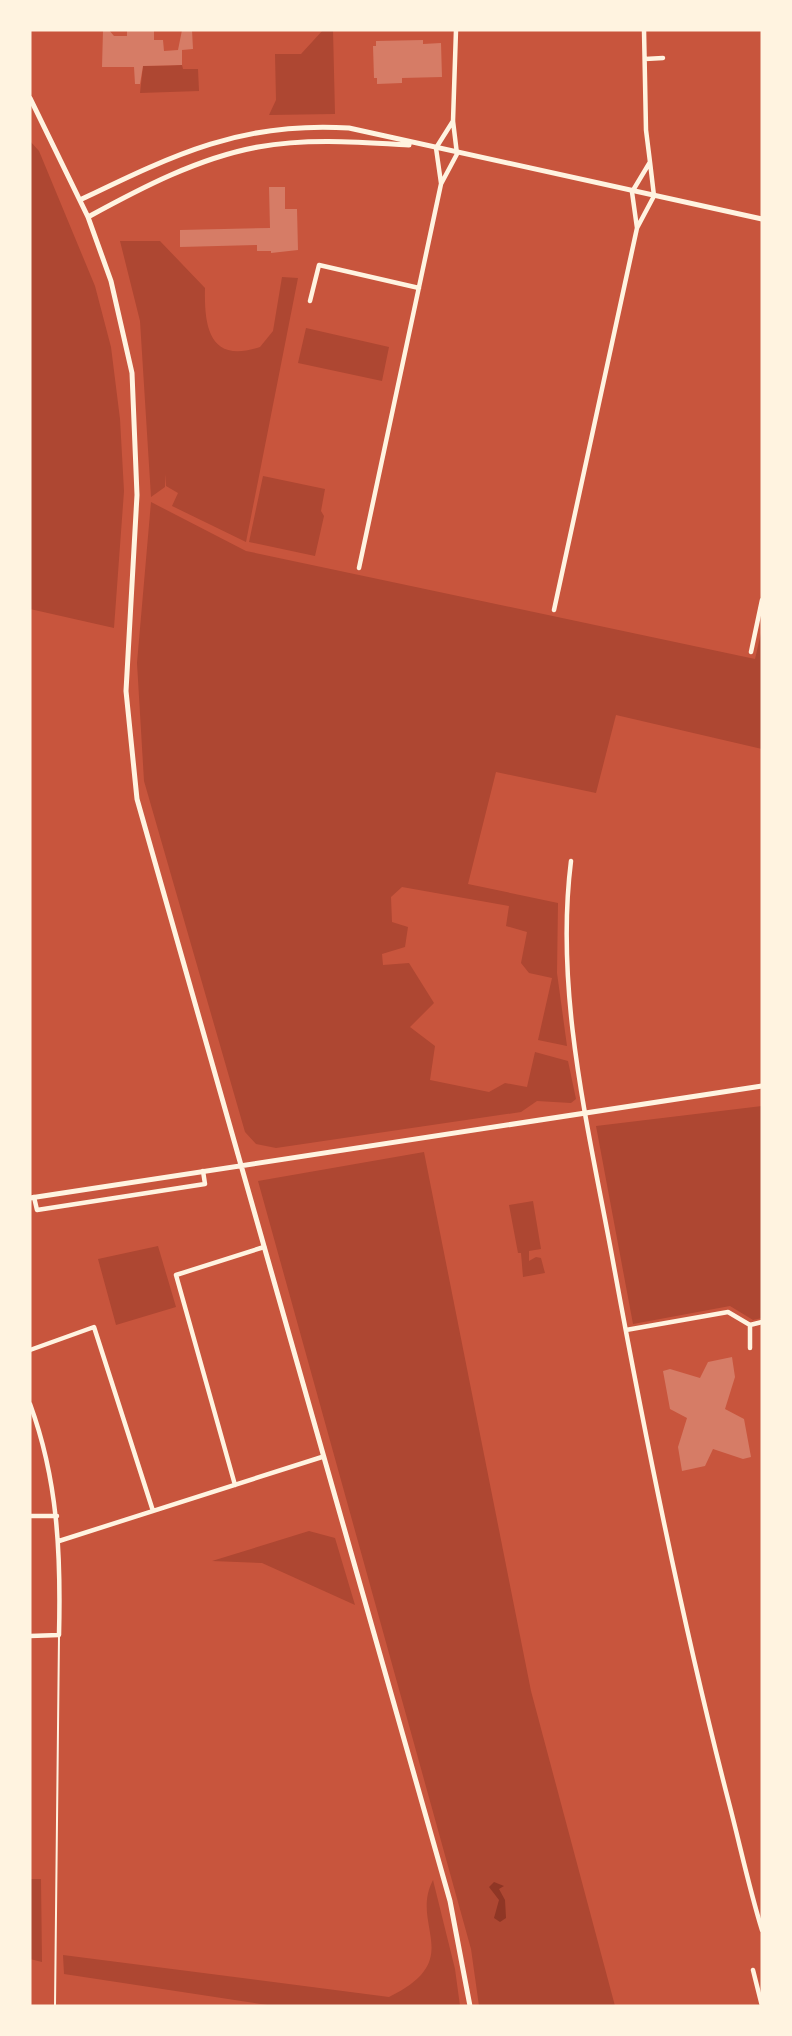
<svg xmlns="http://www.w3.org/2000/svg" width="792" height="2036" viewBox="0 0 792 2036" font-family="Jost,sans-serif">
<rect width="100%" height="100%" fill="#c8553d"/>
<!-- green -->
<path fill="#ae4732" d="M 323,30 L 333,30 L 335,114 L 269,115 L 276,100 L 275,54 L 301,54 Z
M 182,65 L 183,69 L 198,69 L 199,91 L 140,93 L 143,66 Z
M 30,141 L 39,151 L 95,286 L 111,347 L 120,419 L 124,491 L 114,628 L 30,609 Z
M 120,241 L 160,241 L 205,288 C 204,328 210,364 260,347 L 273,331 L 282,277 L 298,278 L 246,542 L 172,506 L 178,493 L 166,486 L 165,474 L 165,487 L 151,497 L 140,321 Z
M 306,328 L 389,347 L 382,381 L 298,363 Z
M 263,476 L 325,489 L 321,511 L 324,516 L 315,556 L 249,542 Z
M 151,502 L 246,551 L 755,659 L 762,629 L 762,749 L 616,715 L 596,793 L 496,772 L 468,884 L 558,903 L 557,973 L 567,1046 L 538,1040 L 552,978 L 529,973 L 521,963 L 527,932 L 506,926 L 509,906 L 402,887 L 391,897 L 392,922 L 408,927 L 405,947 L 382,954 L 383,965 L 409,963 L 434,1003 L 410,1027 L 435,1046 L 430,1080 L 489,1092 L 505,1083 L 527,1087 L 535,1052 L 568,1061 L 576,1099 L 571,1103 L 537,1101 L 521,1112 L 276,1148 L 256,1144 L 245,1132 L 144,781 L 137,663 Z
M 762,1106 L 762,1318 L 753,1320 L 730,1306 L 633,1324 L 596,1126 Z
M 424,1152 L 531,1691 L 615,2006 L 479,2006 L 471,1949 L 258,1181 Z
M 533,1201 L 541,1249 L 529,1251 L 529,1261 L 536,1257 L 541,1258 L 545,1273 L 523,1277 L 521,1253 L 518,1253 L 509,1205 Z
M 158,1246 L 176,1307 L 116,1325 L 98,1259 Z
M 309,1531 L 335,1538 L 355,1605 L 262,1563 L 212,1561 Z
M 30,1879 L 41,1879 L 42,1962 L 30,1959 Z
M 433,1880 L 455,1969 L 460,2006 L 274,2006 L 64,1974 L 63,1955 L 389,1997 C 467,1959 409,1926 433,1880 Z"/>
<!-- water -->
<path fill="#8f3625" d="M 494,1882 L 504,1886 L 499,1889 L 505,1900 L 506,1918 L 500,1922 L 494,1918 L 499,1900 L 489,1887 Z"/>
<!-- building -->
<path fill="#d67c66" d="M 103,30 L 109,30 L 114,36 L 127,36 L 127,30 L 154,30 L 154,40 L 163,40 L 164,51 L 178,50 L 182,30 L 192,30 L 193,49 L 182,50 L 182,65 L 143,66 L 140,84 L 135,84 L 134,67 L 102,67 Z
M 423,40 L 423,44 L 441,43 L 442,77 L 402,78 L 402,83 L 377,84 L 377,78 L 374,78 L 373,46 L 376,46 L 376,41 Z
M 269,187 L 285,187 L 285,209 L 297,209 L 298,250 L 271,253 L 271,251 L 257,251 L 257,245 L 180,247 L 180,230 L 270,228 Z
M 732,1357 L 735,1377 L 725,1409 L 744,1419 L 751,1457 L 743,1459 L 713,1449 L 705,1466 L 682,1471 L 678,1447 L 687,1418 L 670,1409 L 663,1371 L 670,1369 L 700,1378 L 708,1362 Z"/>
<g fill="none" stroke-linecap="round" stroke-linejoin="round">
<!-- service -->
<path stroke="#fff3e0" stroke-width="2" d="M 55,2006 L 59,1636"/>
<!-- minor -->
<path stroke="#fff3e0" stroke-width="4.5" d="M 644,30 L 646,130 L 650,162
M 645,59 L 663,58
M 650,162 L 654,196 L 637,228 L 632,192 Z
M 441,183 L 436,148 L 453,121
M 310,301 L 319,265 L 419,288
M 359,568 L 441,184 L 457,154 L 453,121 L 456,30
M 554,610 L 637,228
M 751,652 L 762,600
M 571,861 C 554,996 590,1134 614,1267 C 647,1447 683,1626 729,1803 C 740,1845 749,1888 762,1930
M 34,1197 L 37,1210 L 205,1184 L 203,1171
M 750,1325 L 750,1348
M 626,1330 L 728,1312 L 750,1325 L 762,1322
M 30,1350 L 94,1327 L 153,1511
M 30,1404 C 58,1480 61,1555 59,1635 L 30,1636
M 235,1485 L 176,1275 L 264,1247
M 30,1516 L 57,1516
M 59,1541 L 322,1457
M 753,1970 L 762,2006"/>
<!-- tertiary -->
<path stroke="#fff3e0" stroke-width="5" d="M 30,98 L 88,217 L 111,281 L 132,373 L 137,495 L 126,691 L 137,799 L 450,1901 L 470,2006
M 80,200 C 173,155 242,121 349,128 L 762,219
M 88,217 C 141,188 198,158 258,147 C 307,138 359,142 409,145
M 30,1198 L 762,1086"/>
</g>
<!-- border -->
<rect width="792" height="2036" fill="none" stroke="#fff3e0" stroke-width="63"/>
</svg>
